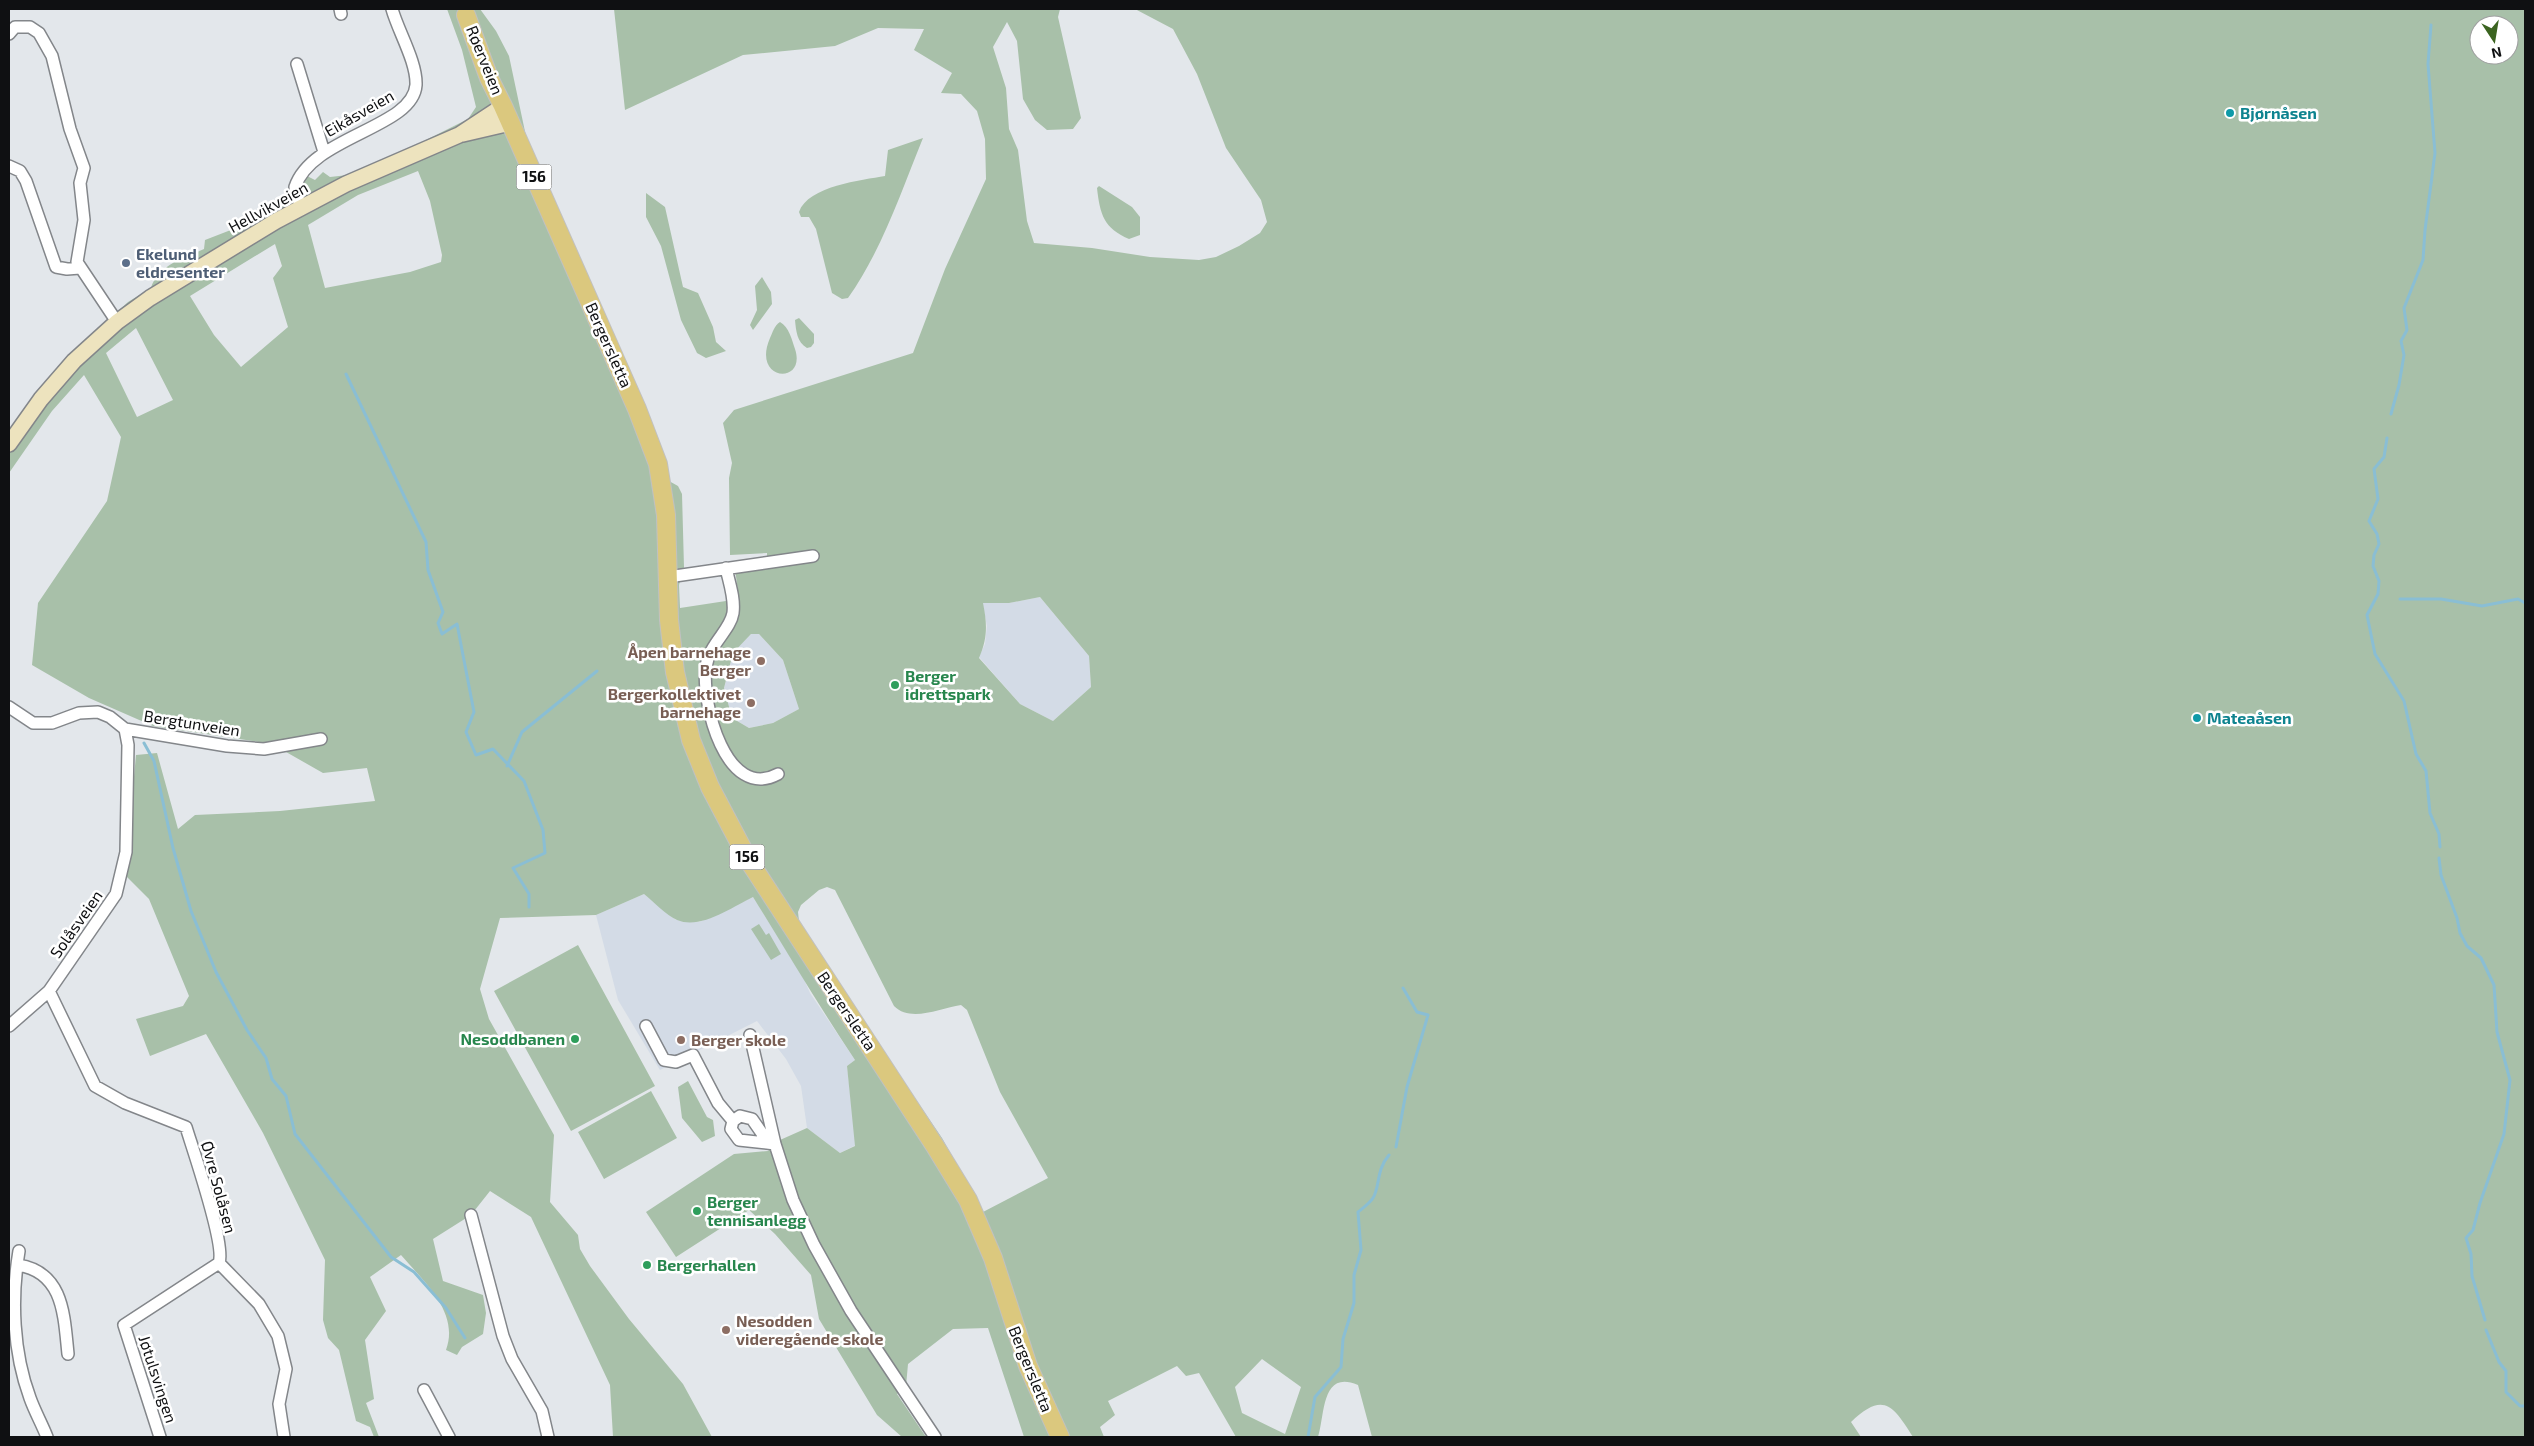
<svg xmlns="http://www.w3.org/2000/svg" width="2534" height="1446" viewBox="0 0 2534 1446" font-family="'Exo 2',sans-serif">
<rect width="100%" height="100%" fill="#e3e7eb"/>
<!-- built -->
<path fill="#d3dbe6" d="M 1040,597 L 1089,656 L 1091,687 L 1053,721 L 1020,704 L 979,657 L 985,644 L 987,626 L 982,602 L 1009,603 Z
M 751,634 L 759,634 L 783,660 L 799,709 L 773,723 L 749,728 L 732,718 L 724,689 L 733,653 Z
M 644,894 L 676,920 L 699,922 L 753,897 L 803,977 L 810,993 L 855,1060 L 847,1066 L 856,1145 L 840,1153 L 807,1128 L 801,1086 L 786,1059 L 757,1021 L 660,1070 L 618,1000 L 596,915 Z"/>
<!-- green -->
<path fill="#a8c0a9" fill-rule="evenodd" d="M 447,9 L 480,9 L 496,31 L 509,56 L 527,141 L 669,481 L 678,486 L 682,494 L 684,567 L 679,585 L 680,608 L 739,599 L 735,569 L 767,566 L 767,553 L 730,555 L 729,478 L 732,463 L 723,423 L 734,410 L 913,353 L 945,269 L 986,179 L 985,139 L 977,111 L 961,94 L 941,93 L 952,73 L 914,50 L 924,29 L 878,28 L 835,46 L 743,55 L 625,110 L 614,9 L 1060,9 L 1058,17 L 1081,118 L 1073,129 L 1047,130 L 1035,120 L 1023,99 L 1017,41 L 1007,22 L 993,47 L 1006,88 L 1009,129 L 1018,150 L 1027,221 L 1034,243 L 1092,248 L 1150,257 L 1199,260 L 1216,257 L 1239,246 L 1260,233 L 1267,222 L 1261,200 L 1226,148 L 1197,74 L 1173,29 L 1135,9 L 2525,9 L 2525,1437 L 1913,1437 C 1893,1405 1883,1391 1851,1422 L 1861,1437 L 1372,1437 L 1358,1385 C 1321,1369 1325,1415 1318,1437 L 1236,1437 L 1199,1373 L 1186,1376 L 1177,1366 L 1108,1401 L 1115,1415 L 1100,1427 L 1104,1437 L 1024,1437 L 988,1328 L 953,1329 L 908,1364 L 906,1386 L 897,1394 L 926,1437 L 902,1437 L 877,1415 L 819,1319 L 811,1275 L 775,1234 L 749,1210 L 676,1257 L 646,1212 L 734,1154 L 768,1151 L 780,1140 L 807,1128 L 840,1153 L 855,1146 L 847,1066 L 855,1060 C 819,1006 787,952 753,897 C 732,907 701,930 677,920 C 666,915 654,902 644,894 L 596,915 L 500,918 L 480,989 L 489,1019 L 554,1135 L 550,1202 L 578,1235 L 580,1249 L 590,1266 L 629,1319 L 683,1384 L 712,1437 L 613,1437 L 610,1385 L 531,1217 L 490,1191 L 471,1215 L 433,1239 L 443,1281 L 483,1295 L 486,1313 L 483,1334 L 462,1347 L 457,1355 L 446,1350 C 460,1312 423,1281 401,1255 L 370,1277 L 386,1311 L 365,1340 L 374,1399 L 366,1403 L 379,1437 L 374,1437 L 370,1427 L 356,1421 L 339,1350 L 328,1338 L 323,1320 L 325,1260 L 263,1133 L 206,1034 L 150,1056 L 136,1019 L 183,1006 L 189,996 L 149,899 L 125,875 L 136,755 L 157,753 L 178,829 L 195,815 L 280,811 L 375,801 L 367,768 L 323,773 L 272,744 L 153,726 L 89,698 L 32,665 L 38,603 L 107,501 L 121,437 L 84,375 L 52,411 L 9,473 L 9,431 L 45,383 L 82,344 L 128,302 L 151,288 C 158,265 184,258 204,249 L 205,240 L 254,221 L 277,204 L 283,204 L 305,175 L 315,180 L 323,172 L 330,177 L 348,175 L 384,161 L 468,119 L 476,107 L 462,50 ZM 2479,25 L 2509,25 L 2509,55 L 2479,55 ZM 418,171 L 430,201 L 442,255 L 441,262 L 410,272 L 325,288 L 308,225 L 358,195 ZM 275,244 L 282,266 L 273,278 L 288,327 L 241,367 L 214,335 L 190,296 ZM 136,328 L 173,400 L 137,417 L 106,353 ZM 1040,597 L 1089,656 L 1091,687 L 1053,721 L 1020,704 L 979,658 C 988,638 987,623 983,603 L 1009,603 ZM 751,634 L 759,634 L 783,660 L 799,709 L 773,723 L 749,728 L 732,718 L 724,688 L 733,653 ZM 827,887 L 835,890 L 894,1006 C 911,1023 940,1008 961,1005 L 967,1010 L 1000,1092 L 1048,1178 L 983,1212 L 942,1138 L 823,963 L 799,921 L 798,912 L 801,905 L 819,890 ZM 1262,1359 L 1301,1387 L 1285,1434 L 1242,1413 L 1235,1387 Z
M 923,138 C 901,192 882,250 848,298 L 842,299 L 832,293 L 816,229 L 809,217 L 801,217 L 799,212 C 808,186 862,180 885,176 L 888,150 Z
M 1099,186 L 1132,207 L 1140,217 L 1140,235 L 1129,239 C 1104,228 1100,215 1097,188 Z
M 646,193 L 665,207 L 683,287 L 698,293 L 713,327 L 716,342 L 726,351 L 706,358 L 697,353 L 681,320 L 661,246 L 646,217 Z
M 762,277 L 771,292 L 772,304 L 753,330 L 750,325 L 757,310 L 755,286 Z
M 799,318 L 814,334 L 814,343 L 811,347 L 807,348 C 797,342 796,331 795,320 Z
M 780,322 C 789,327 792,340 795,349 C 807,385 751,382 770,338 C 773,332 774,326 780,322 Z
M 759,924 L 766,935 L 769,933 L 781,954 L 771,960 L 751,929 Z
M 578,945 L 655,1086 L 571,1131 L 494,991 Z
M 688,1081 L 707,1117 L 713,1120 L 715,1136 L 702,1142 L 682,1118 L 678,1087 Z
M 651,1091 L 677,1138 L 604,1179 L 578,1132 Z"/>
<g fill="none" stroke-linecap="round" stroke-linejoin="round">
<!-- stream -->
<path stroke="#8abed4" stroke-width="3" d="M 346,374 L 426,542 L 428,570 L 443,612 L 438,623 L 442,634 L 457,624 L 474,712 L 466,732 L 476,755 L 493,749 L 524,781 L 543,830 L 545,853 L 513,868 L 529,894 L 529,907
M 2391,414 L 2399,385 L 2404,355 L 2401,341 L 2407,330 L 2404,308 L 2423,260 L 2425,230 L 2435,153 L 2428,64 L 2431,25
M 2387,438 L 2384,457 L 2374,469 L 2378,499 L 2369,521 L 2377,534 L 2379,544 L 2374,555 L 2373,566 L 2379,581 L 2378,594 L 2367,615 L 2375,654 L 2404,701 L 2416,754 L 2426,771 L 2430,813 L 2439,834 L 2440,847
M 2400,599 L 2441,599 L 2482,606 L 2518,599 L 2525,603
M 144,743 L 154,761 L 173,848 L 191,911 L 216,972 L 247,1030 L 266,1058 L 272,1079 L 286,1096 L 295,1134 L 391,1257 L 414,1272 L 446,1308 L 465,1338
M 507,766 L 522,732 L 597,671
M 2439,858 L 2441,875 L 2457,918 L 2460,933 L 2467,946 L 2481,958 L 2494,985 L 2497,1032 L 2510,1080 L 2504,1134 L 2480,1203 L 2473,1230 L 2466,1238 L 2471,1254 L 2472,1276 L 2485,1320
M 1396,1147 L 1407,1087 L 1428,1015 L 1417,1012 L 1403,988
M 2486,1330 L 2499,1362 L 2506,1371 L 2506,1392 L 2520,1406 L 2525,1406
M 1308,1437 L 1315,1397 L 1341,1367 L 1343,1339 L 1354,1303 L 1354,1275 L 1361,1250 L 1358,1212 C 1363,1208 1370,1203 1373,1198 C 1380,1187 1376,1170 1389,1155"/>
<!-- minor casing -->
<g stroke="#83868a" stroke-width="14">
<path id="minor" d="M 340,9 L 341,14
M 9,34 L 15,27 L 30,27 L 39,33 L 52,56 L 70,129 L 84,168 L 80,183 L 84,220 L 77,262 L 117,322
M 297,64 L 324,152
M 9,166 L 20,171 L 26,181 L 56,267 L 67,269 L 80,268
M 304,206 L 297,198 L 295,187 C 312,136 413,128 416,85 C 417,62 398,31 392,9
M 726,568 C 729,582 735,598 733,613 C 730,631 709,644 706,667 C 701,703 726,802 778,774
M 668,577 L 813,556
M 9,707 L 33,723 L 52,723 L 79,713 L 98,712 L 110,717 L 125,729 L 227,746 L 264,749 L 321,739
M 49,991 L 95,1086 L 125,1103 L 186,1127 C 193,1150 226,1245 219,1263
M 9,1026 L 49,991 L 116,894 L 126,852 L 128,745 L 125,729
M 646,1026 L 664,1060 L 676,1062 L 693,1055 L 718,1103 L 733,1121
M 750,1035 L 775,1144 L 793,1200 L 814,1245 L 851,1311 L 935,1437
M 768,1142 L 752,1119 L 740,1116 L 733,1121 L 731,1129 L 739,1140 L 775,1144
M 471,1215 L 503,1336 L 512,1359 L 542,1411 L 548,1437
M 19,1251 C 11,1299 13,1352 30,1398 C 35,1412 42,1424 47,1437
M 219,1263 L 259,1304 L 278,1336 L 286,1369 L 279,1404 L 284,1437
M 18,1265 C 64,1272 64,1316 68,1354
M 424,1390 L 449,1437
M 160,1437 L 124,1325 L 219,1263"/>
</g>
<!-- secondary casing -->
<g stroke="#83868a" stroke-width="18">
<path id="secondary" d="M 463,134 L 510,123
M 9,444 L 41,399 L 74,361 L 117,322 L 150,298 L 276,221 L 346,184 L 459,135 L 503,106"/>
</g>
<!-- primary casing -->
<g stroke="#c1c1c1" stroke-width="20">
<path id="primary" d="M 466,15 L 489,78 L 503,106 L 637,409 L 658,464 L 666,515 L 669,620 L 675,672 L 691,740 L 710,787 L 749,861 L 935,1146 L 968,1200 L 993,1258 L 1028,1366 L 1060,1437"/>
</g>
<!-- minor -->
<use href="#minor" stroke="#fff" stroke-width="11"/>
<!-- secondary -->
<use href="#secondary" stroke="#ede3be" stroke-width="15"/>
<!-- primary -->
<use href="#primary" stroke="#dbc87e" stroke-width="18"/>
</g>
<!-- markers -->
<g fill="#0f9aa8" stroke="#fff" stroke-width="2">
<circle cx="2230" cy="113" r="5"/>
<circle cx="2197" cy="718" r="5"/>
</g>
<circle fill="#5c6f8a" stroke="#fff" stroke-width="2" cx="126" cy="263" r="5"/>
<g fill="#8d6e63" stroke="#fff" stroke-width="2">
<circle cx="761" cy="661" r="5"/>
<circle cx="751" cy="703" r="5"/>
<circle cx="681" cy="1040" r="5"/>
<circle cx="726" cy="1330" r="5"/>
</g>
<g fill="#2e9e5b" stroke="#fff" stroke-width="2">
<circle cx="895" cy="685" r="5"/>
<circle cx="575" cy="1039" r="5"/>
<circle cx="697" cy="1211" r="5"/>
<circle cx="647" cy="1265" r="5"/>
</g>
<g text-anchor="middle" stroke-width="5" stroke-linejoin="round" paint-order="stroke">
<!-- shield labels -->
<g fill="#fff" stroke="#575859" stroke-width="1">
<rect x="516.5" y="164.5" width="35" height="25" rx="4"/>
<rect x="729.5" y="844.5" width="35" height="25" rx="4"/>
</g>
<g font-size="15" font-weight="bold" fill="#0f1012">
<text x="534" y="182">156</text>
<text x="747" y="862">156</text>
</g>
<!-- street labels -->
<g font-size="16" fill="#0f1012" stroke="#fff">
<text transform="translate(485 60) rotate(68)" y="6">Røerveien</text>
<text transform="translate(359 113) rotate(-30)" y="6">Eikåsveien</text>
<text transform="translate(268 207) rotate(-29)" y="6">Hellvikveien</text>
<text transform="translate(609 345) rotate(66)" y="6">Bergersletta</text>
<text transform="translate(192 723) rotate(9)" y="6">Bergtunveien</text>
<text transform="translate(76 924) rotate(-55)" y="6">Solåsveien</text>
<text transform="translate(847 1011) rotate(56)" y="6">Bergersletta</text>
<text transform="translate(219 1187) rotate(75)" y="6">Øvre Solåsen</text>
<text transform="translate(1031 1369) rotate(68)" y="6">Bergersletta</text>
<text transform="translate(158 1379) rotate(72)" y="6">Jøtulsvingen</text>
</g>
<!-- culture labels -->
<g font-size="16" font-weight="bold" fill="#0d838f" stroke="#fff" text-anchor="start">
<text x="2240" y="119">Bjørnåsen</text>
<text x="2207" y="724">Mateaåsen</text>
</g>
<!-- service labels -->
<g font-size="16" font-weight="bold" fill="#4e5e75" stroke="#fff" text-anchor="start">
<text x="136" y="260">Ekelund<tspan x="136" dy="18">eldresenter</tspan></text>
</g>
<!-- education labels -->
<g font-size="16" font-weight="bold" fill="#785e54" stroke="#fff" text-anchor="end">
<text x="751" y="658">Åpen barnehage<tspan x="751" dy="18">Berger</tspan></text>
<text x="741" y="700">Bergerkollektivet<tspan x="741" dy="18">barnehage</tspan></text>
<text x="691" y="1046" text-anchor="start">Berger skole</text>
<text x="736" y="1327" text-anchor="start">Nesodden<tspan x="736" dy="18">videregående skole</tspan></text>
</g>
<!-- leisure labels -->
<g font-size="16" font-weight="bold" fill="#27864d" stroke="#fff" text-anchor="start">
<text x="905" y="682">Berger<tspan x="905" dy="18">idrettspark</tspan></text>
<text x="565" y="1045" text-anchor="end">Nesoddbanen</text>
<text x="707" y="1208">Berger<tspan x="707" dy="18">tennisanlegg</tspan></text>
<text x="657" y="1271">Bergerhallen</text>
</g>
</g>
<!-- border -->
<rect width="2534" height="1446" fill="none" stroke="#0f1012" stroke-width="20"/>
<!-- north arrow -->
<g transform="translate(2494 40) rotate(168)"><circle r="24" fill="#ffffff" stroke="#9f9fa0"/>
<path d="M0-4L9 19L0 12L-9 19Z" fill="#3b6420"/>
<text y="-8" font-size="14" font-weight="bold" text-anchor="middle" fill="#0f1012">N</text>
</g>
</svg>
